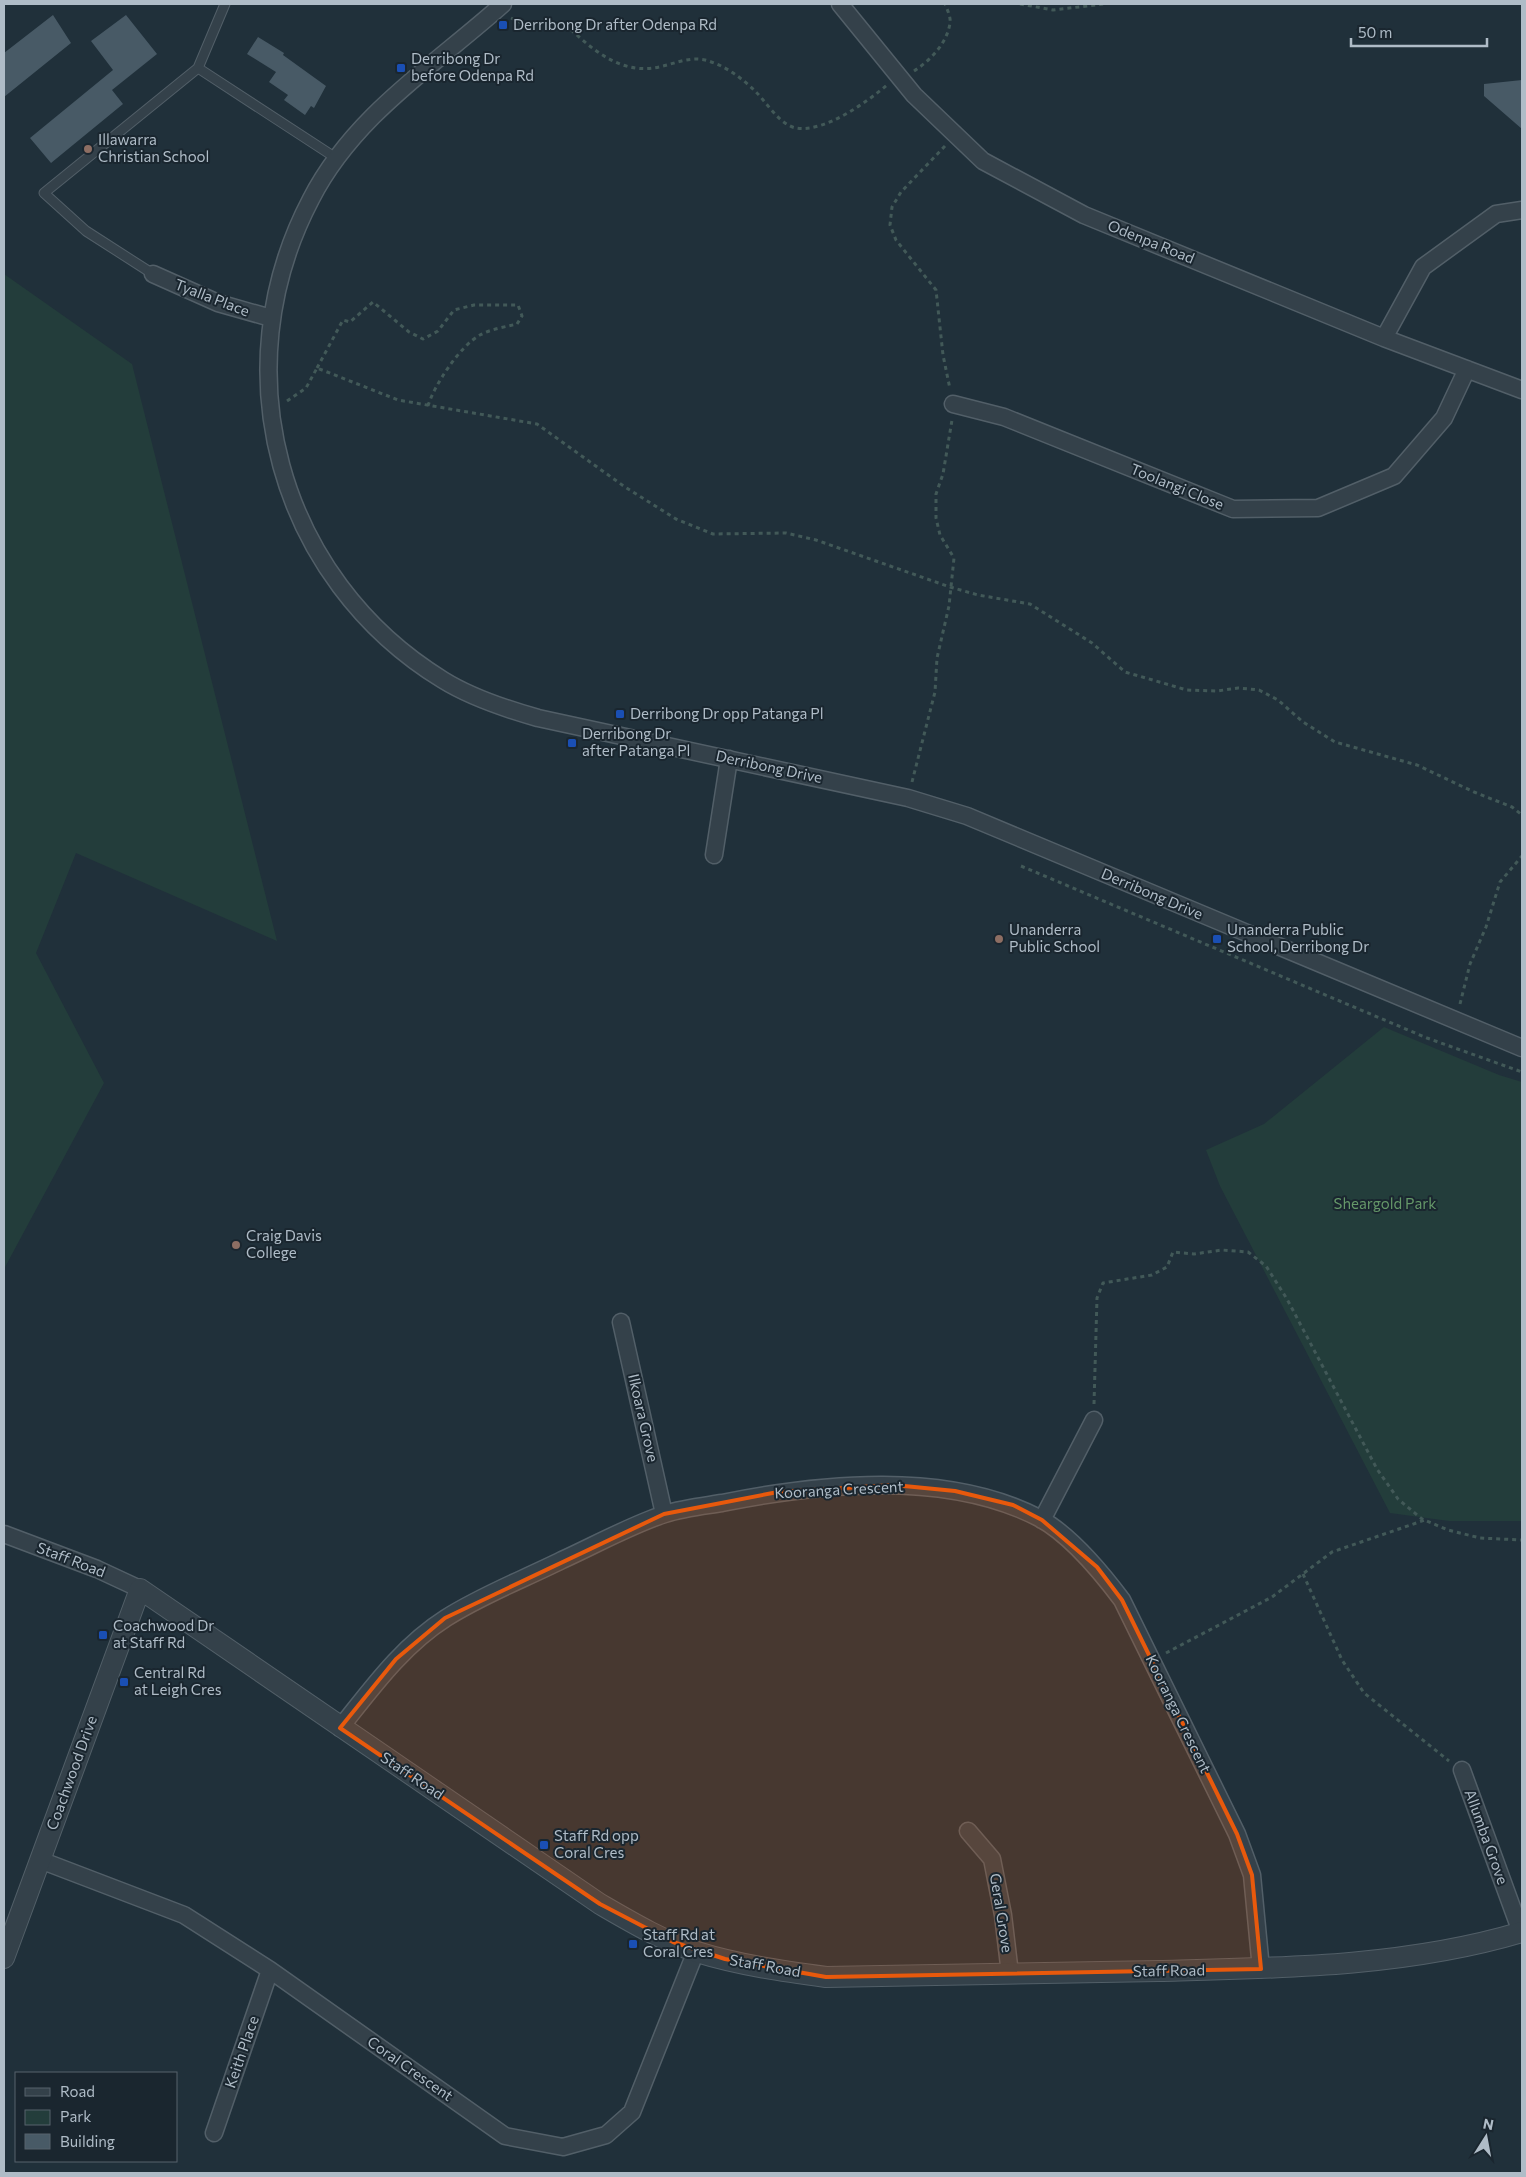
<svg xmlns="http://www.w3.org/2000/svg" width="1526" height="2177" viewBox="0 0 1526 2177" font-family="Commissioner,sans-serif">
<rect width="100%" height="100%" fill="#20303a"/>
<!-- green -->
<path fill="#233d3b" d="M 4,274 L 132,364 L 277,941 L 76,853 L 36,953 L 104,1083 L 4,1269 Z
M 1384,1027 L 1499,1075 L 1522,1082 L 1522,1521 L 1449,1521 L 1390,1513 L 1220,1186 L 1206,1150 L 1264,1124 Z"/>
<!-- building -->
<path fill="#485a66" d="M 53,15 L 71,43 L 4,97 L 4,53 Z
M 126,15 L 157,54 L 112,90 L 123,104 L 51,163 L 30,138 L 113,70 L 91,41 Z
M 258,37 L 284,53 L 283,55 L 326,86 L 314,108 L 311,106 L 305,115 L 284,100 L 288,95 L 269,82 L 276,72 L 247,54 Z
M 1522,80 L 1522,129 L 1484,96 L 1484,84 Z"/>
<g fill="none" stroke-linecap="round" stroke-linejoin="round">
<!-- service casing -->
<g stroke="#525f68" stroke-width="11">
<path id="service" d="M 198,68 L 225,4
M 153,274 L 86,231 L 44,193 L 198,68 L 336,158"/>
</g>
<!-- minor casing -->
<g stroke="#525f68" stroke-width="19">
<path id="minor" d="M 503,4 C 435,65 354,115 311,199 C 221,370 278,579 443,680 C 472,698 506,709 538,718 L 908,798 L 967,816 L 1522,1048
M 840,4 L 914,95 L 983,161 L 1084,215 L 1384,338 L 1522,390
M 153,274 L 218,303 L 271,318
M 1384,338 L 1423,267 L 1496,214 L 1522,210
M 953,404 L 1004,417 L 1233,509 L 1318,508 L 1394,476 L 1444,418 L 1467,369
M 714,855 L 729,759
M 621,1322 L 664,1514
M 1042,1520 L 1094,1420
M 4,1534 L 97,1569 L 140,1589
M 340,1728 C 372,1688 402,1646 446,1618 C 482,1595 524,1579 562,1560 C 593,1546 633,1524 665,1514 C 683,1508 703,1506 722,1503 C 821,1483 947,1470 1039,1518 C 1071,1535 1101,1572 1122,1600 L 1237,1834 L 1252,1875 L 1261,1969
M 1462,1770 L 1521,1932
M 968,1831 L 992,1859 L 1003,1915 L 1010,1974
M 40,1860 L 184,1915 L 270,1970 L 505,2136 L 563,2147 L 606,2135 L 632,2112 L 696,1951
M 214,2133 L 270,1970"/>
</g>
<!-- tertiary casing -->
<g stroke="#525f68" stroke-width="22">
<path id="tertiary" d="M 4,1958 L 140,1589 L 600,1904 C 631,1922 663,1941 697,1952 C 739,1965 782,1971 826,1977 C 937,1976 1048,1974 1159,1971 C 1280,1968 1405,1967 1522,1932"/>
</g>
<!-- path -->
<path stroke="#425958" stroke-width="3" stroke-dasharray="4 4" stroke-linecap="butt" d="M 1020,4 L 1053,10 L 1104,4
M 511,18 L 524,24 L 564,23 C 588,46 617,73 653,68 C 670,66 687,56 705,60 C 725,65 743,79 756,92 C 767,103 780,125 796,128 C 824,133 867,102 887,85
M 914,71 C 931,60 947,43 950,23 C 951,17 947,9 945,4
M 945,146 L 901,192 L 892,207 L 890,225 L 896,240 L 936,290 L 943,355 L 950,389
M 317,368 L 343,320 L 350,322 L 373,302 L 409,332 L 423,339 L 438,331 L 454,310 L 474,305 L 518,305 L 522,316 L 517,324 C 505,327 491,329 480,335 C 461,345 434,385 428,406
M 287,401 L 306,388 L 317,368 L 398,400 L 537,424 L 625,487 L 676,519 L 713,534 L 786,533 L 816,540 L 950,587 L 978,595 L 1030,604 L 1092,643 L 1125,672 L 1187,690 L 1217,691 L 1238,688 L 1259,690 L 1278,700 L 1303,722 L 1335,742 L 1417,765 L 1474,792 L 1512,807 L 1522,815
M 912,782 L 935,692 L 937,658 L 949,606 L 954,558 L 940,535 L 936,518 L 936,494 L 943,474 L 952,420
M 1021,866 L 1427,1038 L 1522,1072
M 1460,1004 L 1470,964 L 1486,927 L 1500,882 L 1522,856
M 1094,1404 L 1097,1298 L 1103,1283 L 1152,1275 L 1167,1267 L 1173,1252 L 1194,1254 L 1222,1250 L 1248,1252 L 1266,1266 L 1287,1299 L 1377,1469 L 1398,1499 L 1422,1519 L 1448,1530 L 1480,1538 L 1522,1540
M 1303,1574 L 1342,1660 L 1364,1693 L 1449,1761
M 1166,1653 L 1272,1597 L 1332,1552 L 1425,1520"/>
<!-- service -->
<use href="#service" stroke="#34414a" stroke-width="9"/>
<!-- minor -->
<use href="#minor" stroke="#34414a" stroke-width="16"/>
<!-- tertiary -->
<use href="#tertiary" stroke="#34414a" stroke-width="20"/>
</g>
<!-- marked area -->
<path fill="#e8590c" fill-opacity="0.2" stroke="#e8590c" stroke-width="4" stroke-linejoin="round" d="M 894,1485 L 955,1491 L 1013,1505 L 1042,1520 L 1097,1567 L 1122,1600 L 1237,1834 L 1252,1875 L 1261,1969 L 826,1977 L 725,1959 L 673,1942 L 600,1904 L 340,1728 L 396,1659 L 445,1618 L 664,1514 L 778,1492 Z"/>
<!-- markers -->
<g fill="#1a4fb4" stroke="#1a262f" stroke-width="2">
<rect x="498" y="20" width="10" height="10" rx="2.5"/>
<rect x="396" y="63" width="10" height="10" rx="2.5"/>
<rect x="615" y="709" width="10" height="10" rx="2.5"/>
<rect x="567" y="738" width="10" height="10" rx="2.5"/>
<rect x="1212" y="934" width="10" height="10" rx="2.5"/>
<rect x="98" y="1630" width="10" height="10" rx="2.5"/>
<rect x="119" y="1677" width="10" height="10" rx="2.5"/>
<rect x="539" y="1840" width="10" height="10" rx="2.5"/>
<rect x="628" y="1939" width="10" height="10" rx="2.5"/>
</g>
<g fill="#8d6e63" stroke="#1a262f" stroke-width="2">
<circle cx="88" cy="149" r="5"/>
<circle cx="999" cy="939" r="5"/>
<circle cx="236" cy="1245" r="5"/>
</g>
<g text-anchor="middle" stroke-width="4" stroke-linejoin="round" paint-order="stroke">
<!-- poi labels -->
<g font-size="15" fill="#afbcc7" stroke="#1a262f" text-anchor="start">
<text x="513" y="30">Derribong Dr after Odenpa Rd</text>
<text x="411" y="64">Derribong Dr<tspan x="411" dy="17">before Odenpa Rd</tspan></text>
<text x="98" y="145">Illawarra<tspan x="98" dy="17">Christian School</tspan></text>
<text x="630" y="719">Derribong Dr opp Patanga Pl</text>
<text x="582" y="739">Derribong Dr<tspan x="582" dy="17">after Patanga Pl</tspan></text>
<text x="1009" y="935">Unanderra<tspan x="1009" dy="17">Public School</tspan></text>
<text x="1227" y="935">Unanderra Public<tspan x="1227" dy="17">School, Derribong Dr</tspan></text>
<text x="246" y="1241">Craig Davis<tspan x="246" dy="17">College</tspan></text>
<text x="113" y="1631">Coachwood Dr<tspan x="113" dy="17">at Staff Rd</tspan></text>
<text x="134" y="1678">Central Rd<tspan x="134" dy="17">at Leigh Cres</tspan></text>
<text x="554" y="1841">Staff Rd opp<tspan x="554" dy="17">Coral Cres</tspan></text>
<text x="643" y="1940">Staff Rd at<tspan x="643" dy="17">Coral Cres</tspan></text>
</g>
<!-- street labels -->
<g font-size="15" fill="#afbcc7" stroke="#1a262f">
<text transform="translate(1151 242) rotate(22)" y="5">Odenpa Road</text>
<text transform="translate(212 298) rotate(21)" y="5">Tyalla Place</text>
<text transform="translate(1177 487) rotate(22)" y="5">Toolangi Close</text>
<text transform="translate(769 767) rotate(12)" y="5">Derribong Drive</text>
<text transform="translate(1152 894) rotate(23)" y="5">Derribong Drive</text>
<text transform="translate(643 1418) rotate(77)" y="5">Ilkoara Grove</text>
<text transform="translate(839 1490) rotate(-3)" y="5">Kooranga Crescent</text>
<text transform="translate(71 1560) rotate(21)" y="5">Staff Road</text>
<text transform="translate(1178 1714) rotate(64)" y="5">Kooranga Crescent</text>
<text transform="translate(72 1773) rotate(-70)" y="5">Coachwood Drive</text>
<text transform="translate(412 1776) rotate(34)" y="5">Staff Road</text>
<text transform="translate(1486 1837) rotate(70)" y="5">Allumba Grove</text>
<text transform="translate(1001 1913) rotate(81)" y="5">Geral Grove</text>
<text transform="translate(765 1966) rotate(10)" y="5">Staff Road</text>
<text transform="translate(1169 1971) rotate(-1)" y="5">Staff Road</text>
<text transform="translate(242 2052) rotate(-71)" y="5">Keith Place</text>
<text transform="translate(410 2069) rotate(35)" y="5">Coral Crescent</text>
</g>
<!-- park labels -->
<g font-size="15" fill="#659869" stroke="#1a262f">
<text x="1385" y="1209">Sheargold Park</text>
</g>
</g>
<!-- border -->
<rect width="1526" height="2177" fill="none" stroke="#afbcc7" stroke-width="10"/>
<!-- legend -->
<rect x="15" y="2072" width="162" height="90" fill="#1a262f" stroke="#56626c"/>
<rect x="25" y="2088" width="25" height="8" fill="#34414a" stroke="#56626c"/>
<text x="60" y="2097" font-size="15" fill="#afbcc7">Road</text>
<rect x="25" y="2110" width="25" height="15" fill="#233d3b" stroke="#56626c"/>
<text x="60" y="2122" font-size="15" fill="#afbcc7">Park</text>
<rect x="25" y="2134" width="25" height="15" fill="#485a66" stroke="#56626c"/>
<text x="60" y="2147" font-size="15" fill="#afbcc7">Building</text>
<!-- north arrow -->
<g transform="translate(1486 2137) rotate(11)" stroke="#1a262f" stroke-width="4" paint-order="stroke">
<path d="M0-4L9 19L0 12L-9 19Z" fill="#afbcc7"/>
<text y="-8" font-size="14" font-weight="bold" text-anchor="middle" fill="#afbcc7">N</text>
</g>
<!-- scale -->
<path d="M1351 38v8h136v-8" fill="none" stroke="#afbcc7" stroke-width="2.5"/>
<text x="1358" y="38" font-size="15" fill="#afbcc7" stroke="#1a262f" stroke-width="4" paint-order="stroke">50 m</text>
</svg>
